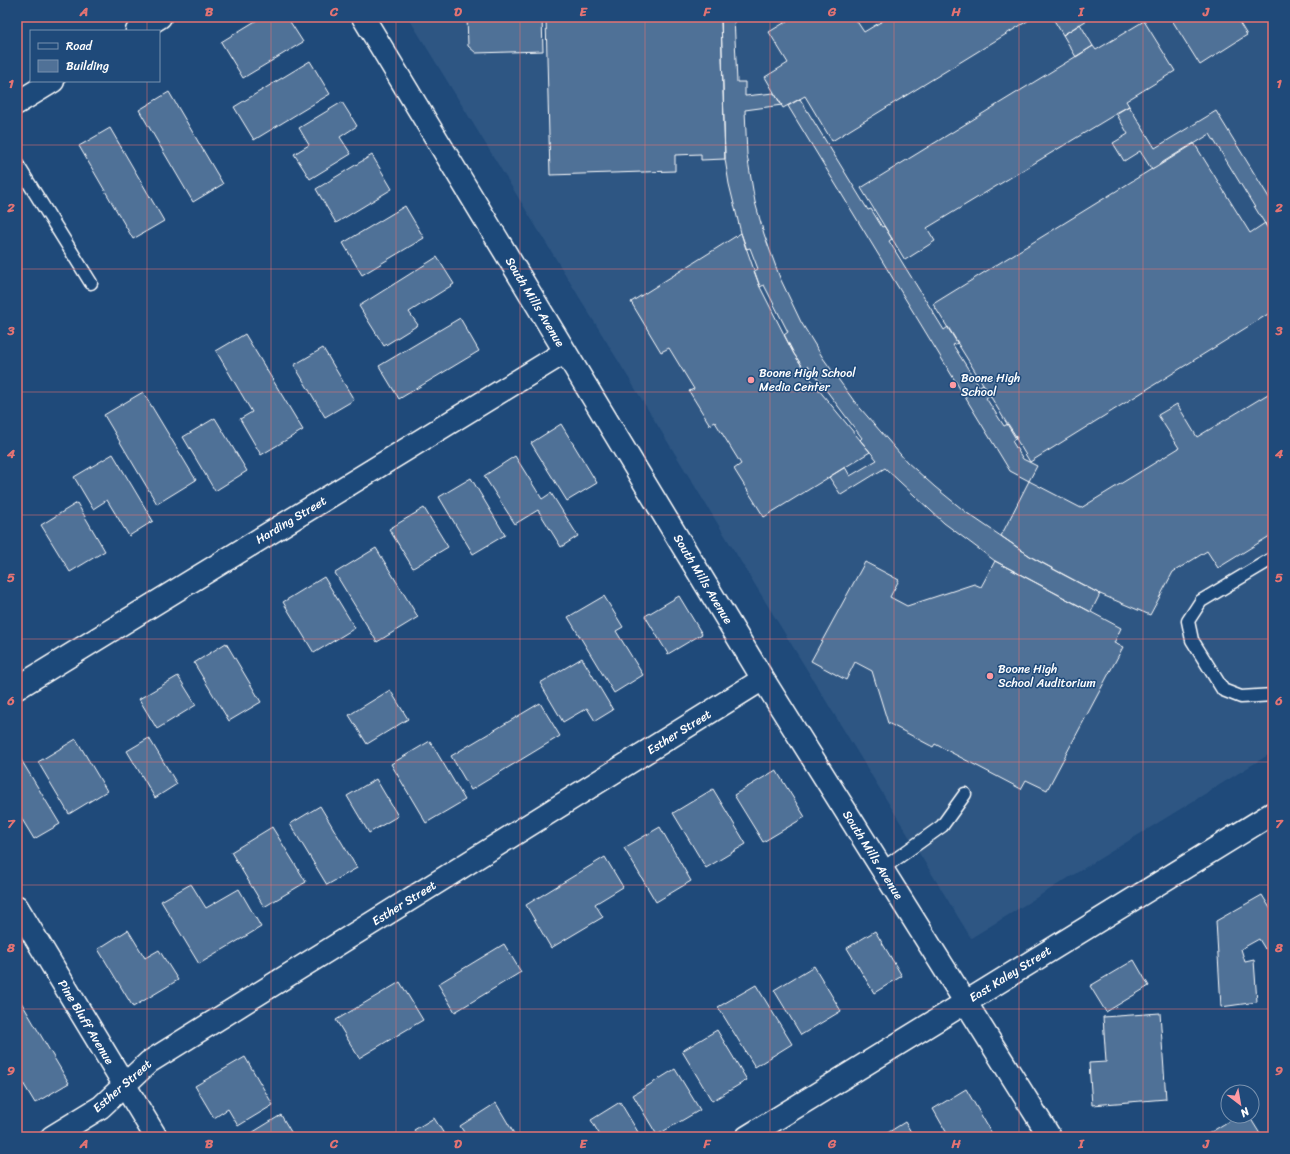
<svg xmlns="http://www.w3.org/2000/svg" width="1290" height="1154" viewBox="0 0 1290 1154" font-family="Sriracha,sans-serif">
<rect width="100%" height="100%" fill="#1f4a7a"/>
<filter id="ink" filterUnits="userSpaceOnUse"><feTurbulence type="fractalNoise" baseFrequency=".025" numOctaves="2"/><feDisplacementMap in="SourceGraphic" scale="8" xChannelSelector="R" yChannelSelector="G"/><feConvolveMatrix kernelMatrix="1 2 1 2 8 2 1 2 1" color-interpolation-filters="sRGB"/></filter>
<g filter="url(#ink)">
<!-- built -->
<path fill="#2e5683" d="M 408,17 L 1273,17 L 1273,752 L 971,938 Z"/>
<!-- building -->
<path fill="#507197" stroke="#fff" d="M 262,17 L 287,17 L 303,42 L 243,78 L 221,42 Z
M 467,17 L 721,17 L 725,159 L 701,160 L 701,154 L 675,155 L 675,171 L 550,175 L 546,18 L 542,18 L 543,51 L 476,53 L 468,46 Z
M 721,17 L 734,17 L 737,82 L 745,82 L 745,96 L 774,93 L 782,105 L 745,110 L 747,155 L 755,202 L 764,234 L 780,278 L 801,322 L 823,358 L 854,401 L 874,424 L 907,462 L 935,487 L 967,513 L 1033,558 L 1100,594 L 1091,612 L 995,561 L 944,523 L 885,468 L 841,495 L 829,477 L 845,467 L 850,476 L 877,460 L 860,440 L 862,438 L 808,366 L 804,369 L 794,354 L 784,335 L 788,332 L 764,285 L 760,287 L 754,271 L 758,269 L 750,248 L 746,249 L 741,233 L 729,184 L 725,159 Z
M 787,17 L 854,17 L 864,32 L 889,17 L 1034,17 L 832,141 L 805,96 L 783,108 L 765,77 L 788,63 L 769,32 L 789,20 Z
M 1052,17 L 1092,17 L 1063,35 Z
M 1170,17 L 1236,17 L 1247,35 L 1200,65 Z
M 1144,21 L 1175,71 L 1126,101 L 1129,106 L 927,228 L 935,241 L 905,260 L 861,188 L 1093,46 L 1096,50 Z
M 1080,24 L 1093,46 L 1076,57 L 1063,35 Z
M 310,61 L 330,94 L 254,140 L 234,107 Z
M 169,92 L 223,184 L 193,202 L 139,110 Z
M 800,99 L 868,210 L 871,209 L 882,227 L 884,226 L 892,239 L 889,241 L 944,330 L 948,327 L 958,343 L 953,345 L 979,386 L 983,384 L 990,395 L 986,398 L 1004,426 L 1008,424 L 1017,438 L 1012,441 L 1023,459 L 1037,466 L 1029,481 L 1010,471 L 788,106 Z
M 342,102 L 357,126 L 340,137 L 351,154 L 310,179 L 294,154 L 309,145 L 299,128 Z
M 1129,106 L 1155,148 L 1216,111 L 1273,204 L 1273,237 L 1210,134 L 1152,170 L 1140,151 L 1124,161 L 1113,143 L 1128,134 L 1116,113 Z
M 110,128 L 164,221 L 133,239 L 79,146 Z
M 1194,143 L 1250,233 L 1265,223 L 1273,237 L 1273,311 L 1030,462 L 983,384 L 933,304 Z
M 372,155 L 392,189 L 336,223 L 316,189 Z
M 405,206 L 424,238 L 362,275 L 343,243 Z
M 741,233 L 760,287 L 794,354 L 818,389 L 870,452 L 764,517 L 734,469 L 741,464 L 715,422 L 710,425 L 689,391 L 694,389 L 669,348 L 661,352 L 631,302 Z
M 437,257 L 454,284 L 409,312 L 418,325 L 384,346 L 359,306 Z
M 460,318 L 479,351 L 399,399 L 379,366 Z
M 245,334 L 303,430 L 261,455 L 240,419 L 252,412 L 216,351 Z
M 323,348 L 354,400 L 325,417 L 294,365 Z
M 1273,391 L 1273,534 L 1218,568 L 1207,551 L 1173,572 L 1150,615 L 1100,594 L 1064,575 L 1033,558 L 1001,536 L 1029,481 L 1081,508 L 1179,448 L 1158,415 L 1177,404 L 1197,437 Z
M 143,392 L 196,480 L 157,504 L 104,415 Z
M 215,418 L 247,471 L 215,491 L 183,437 Z
M 561,424 L 597,483 L 567,501 L 531,443 Z
M 113,454 L 153,521 L 129,536 L 107,500 L 93,509 L 74,477 Z
M 515,456 L 542,499 L 551,493 L 578,536 L 561,547 L 538,510 L 515,524 L 484,476 Z
M 471,478 L 505,535 L 473,554 L 439,497 Z
M 77,503 L 105,551 L 70,572 L 41,525 Z
M 424,508 L 448,547 L 413,568 L 389,529 Z
M 376,548 L 418,617 L 377,642 L 335,573 Z
M 995,561 L 1121,628 L 1114,643 L 1123,647 L 1047,790 L 1026,780 L 1021,789 L 935,744 L 933,747 L 888,723 L 872,671 L 855,662 L 846,680 L 811,661 L 865,562 L 899,580 L 890,597 L 907,606 L 974,584 L 981,587 Z
M 324,577 L 355,628 L 314,653 L 283,602 Z
M 604,596 L 623,627 L 616,631 L 643,675 L 614,693 L 568,617 Z
M 679,596 L 702,634 L 668,654 L 645,616 Z
M 226,643 L 261,702 L 229,721 L 194,663 Z
M 582,658 L 613,710 L 595,721 L 587,708 L 563,722 L 540,683 Z
M 178,676 L 196,705 L 157,729 L 139,699 Z
M 390,690 L 408,719 L 367,744 L 349,715 Z
M 540,703 L 560,736 L 471,790 L 451,756 Z
M 149,738 L 177,784 L 155,798 L 127,751 Z
M 76,739 L 107,791 L 69,814 L 38,762 Z
M 430,741 L 465,800 L 426,823 L 391,764 Z
M 20,758 L 60,824 L 34,839 L 17,811 L 17,760 Z
M 776,770 L 805,817 L 763,842 L 734,795 Z
M 376,779 L 398,816 L 369,833 L 347,796 Z
M 713,789 L 746,844 L 706,868 L 673,813 Z
M 320,806 L 357,868 L 327,885 L 290,824 Z
M 272,827 L 306,882 L 264,907 L 231,852 Z
M 660,827 L 691,881 L 656,902 L 624,848 Z
M 605,857 L 623,887 L 595,904 L 603,917 L 551,948 L 526,905 Z
M 191,884 L 206,908 L 239,889 L 261,927 L 199,964 L 161,901 Z
M 1262,895 L 1273,913 L 1273,944 L 1265,949 L 1259,939 L 1241,949 L 1245,962 L 1254,960 L 1257,1002 L 1221,1007 L 1216,921 Z
M 128,930 L 145,958 L 159,950 L 178,980 L 133,1007 L 98,949 Z
M 875,931 L 902,976 L 874,993 L 847,948 Z
M 504,944 L 521,972 L 455,1012 L 438,984 Z
M 1134,960 L 1149,986 L 1106,1012 L 1090,986 Z
M 814,966 L 841,1011 L 801,1035 L 774,990 Z
M 400,982 L 423,1020 L 359,1058 L 336,1020 Z
M 756,985 L 792,1044 L 755,1067 L 718,1007 Z
M 21,1002 L 69,1083 L 35,1103 L 17,1073 L 17,1004 Z
M 1160,1013 L 1166,1099 L 1092,1105 L 1089,1063 L 1106,1062 L 1103,1017 Z
M 717,1030 L 747,1080 L 712,1101 L 682,1051 Z
M 245,1057 L 273,1105 L 238,1126 L 228,1109 L 214,1118 L 195,1086 Z
M 675,1069 L 700,1110 L 657,1135 L 633,1095 Z
M 966,1089 L 994,1137 L 949,1137 L 933,1109 Z
M 620,1102 L 641,1137 L 601,1137 L 591,1120 Z
M 496,1103 L 516,1137 L 467,1137 L 460,1126 Z
M 281,1115 L 294,1137 L 245,1137 Z
M 1237,1116 L 1249,1116 L 1262,1137 L 1203,1137 Z
M 434,1118 L 446,1137 L 418,1137 L 414,1130 Z
M 905,1122 L 914,1137 L 881,1137 Z"/>
<g fill="none" stroke-linecap="round" stroke-linejoin="round">
<!-- service casing -->
<g stroke="#fff" stroke-width="15">
<path id="service" d="M 17,164 L 91,283
M 1273,558 L 1201,601 L 1188,621 L 1192,640 L 1223,690 L 1241,697 L 1273,695
M 882,869 L 942,826 L 965,794"/>
</g>
<!-- minor casing -->
<g stroke="#fff" stroke-width="25">
<path id="minor" d="M 363,17 L 763,679 L 1050,1137
M 137,31 L 160,17
M 17,103 L 53,81
M 17,688 L 565,352
M 17,907 L 156,1137
M 52,1137 L 101,1107 L 149,1062 L 763,679"/>
</g>
<!-- tertiary casing -->
<g stroke="#fff" stroke-width="25">
<path id="tertiary" d="M 747,1137 L 1273,813"/>
</g>
<!-- service -->
<use href="#service" stroke="#1f4a7a" stroke-width="12"/>
<!-- minor -->
<use href="#minor" stroke="#1f4a7a" stroke-width="22"/>
<!-- tertiary -->
<use href="#tertiary" stroke="#1f4a7a" stroke-width="22"/>
</g>
</g>
<!-- grid -->
<path fill="none" stroke="#e47373" stroke-width="1" stroke-opacity="0.55" d="M 147,17 L 147,31M 271,17 L 271,1137M 396,17 L 396,1137M 520,17 L 520,1137M 645,17 L 645,1137M 770,17 L 770,1137M 894,17 L 894,1137M 1019,17 L 1019,1137M 1143,17 L 1143,1137M 147,81 L 147,1137M 17,145 L 1273,145M 17,269 L 1273,269M 17,392 L 1273,392M 17,515 L 1273,515M 17,639 L 1273,639M 17,762 L 1273,762M 17,885 L 1273,885M 17,1009 L 1273,1009"/>
<!-- markers -->
<g fill="#ff9aa2" stroke="#1f4a7a" stroke-width="1.5">
<circle cx="751" cy="380" r="4"/>
<circle cx="953" cy="385" r="4"/>
<circle cx="990" cy="676" r="4"/>
</g>
<g text-anchor="middle" stroke-width="3" stroke-linejoin="round" paint-order="stroke">
<!-- street labels -->
<g font-size="12" fill="#fff" stroke="#1f4a7a">
<text transform="translate(535 302) rotate(59)" y="4">South Mills Avenue</text>
<text transform="translate(291 520) rotate(-31)" y="4">Harding Street</text>
<text transform="translate(703 579) rotate(59)" y="4">South Mills Avenue</text>
<text transform="translate(679 732) rotate(-32)" y="4">Esther Street</text>
<text transform="translate(873 855) rotate(58)" y="4">South Mills Avenue</text>
<text transform="translate(404 903) rotate(-32)" y="4">Esther Street</text>
<text transform="translate(1010 974) rotate(-32)" y="4">East Kaley Street</text>
<text transform="translate(86 1022) rotate(59)" y="4">Pine Bluff Avenue</text>
<text transform="translate(122 1086) rotate(-41)" y="4">Esther Street</text>
</g>
<!-- poi labels -->
<g font-size="12" fill="#fff" stroke="#1f4a7a" text-anchor="start">
<text x="759" y="377">Boone High School<tspan x="759" dy="14">Media Center</tspan></text>
<text x="961" y="382">Boone High<tspan x="961" dy="14">School</tspan></text>
<text x="998" y="673">Boone High<tspan x="998" dy="14">School Auditorium</tspan></text>
</g>
</g>
<!-- margin -->
<rect width="1290" height="1154" fill="none" stroke="#1f4a7a" stroke-width="44"/>
<!-- legend -->
<rect x="30" y="30" width="130" height="52" fill="#1f4a7a" stroke="#7992af"/>
<rect x="38" y="43" width="20" height="6" fill="#1f4a7a" stroke="#7992af"/>
<text x="66" y="50" font-size="12" fill="#ffffff">Road</text>
<rect x="38" y="60" width="20" height="12" fill="#507197" stroke="#7992af"/>
<text x="66" y="70" font-size="12" fill="#ffffff">Building</text>
<!-- north arrow -->
<g transform="translate(1240 1104) rotate(149)"><circle r="19" fill="#1f4a7a" stroke="#7992af"/>
<path d="M0-3L7 15L0 10L-7 15Z" fill="#ff9aa2"/>
<text y="-6" font-size="11" font-weight="bold" text-anchor="middle" fill="#ffffff">N</text>
</g>
<rect x="22" y="22" width="1246" height="1110" fill="none" stroke="#e47373" stroke-width="1.5"/>
<g font-size="13" text-anchor="middle" font-weight="bold" fill="#e47373">
<text x="84" y="16">A</text>
<text x="209" y="16">B</text>
<text x="334" y="16">C</text>
<text x="458" y="16">D</text>
<text x="583" y="16">E</text>
<text x="707" y="16">F</text>
<text x="832" y="16">G</text>
<text x="956" y="16">H</text>
<text x="1081" y="16">I</text>
<text x="1206" y="16">J</text>
<text x="11" y="88">1</text>
<text x="1279" y="88">1</text>
<text x="11" y="212">2</text>
<text x="1279" y="212">2</text>
<text x="11" y="335">3</text>
<text x="1279" y="335">3</text>
<text x="11" y="458">4</text>
<text x="1279" y="458">4</text>
<text x="11" y="582">5</text>
<text x="1279" y="582">5</text>
<text x="11" y="705">6</text>
<text x="1279" y="705">6</text>
<text x="11" y="828">7</text>
<text x="1279" y="828">7</text>
<text x="11" y="952">8</text>
<text x="1279" y="952">8</text>
<text x="11" y="1075">9</text>
<text x="1279" y="1075">9</text>
<text x="84" y="1148">A</text>
<text x="209" y="1148">B</text>
<text x="334" y="1148">C</text>
<text x="458" y="1148">D</text>
<text x="583" y="1148">E</text>
<text x="707" y="1148">F</text>
<text x="832" y="1148">G</text>
<text x="956" y="1148">H</text>
<text x="1081" y="1148">I</text>
<text x="1206" y="1148">J</text>
</g>
</svg>
